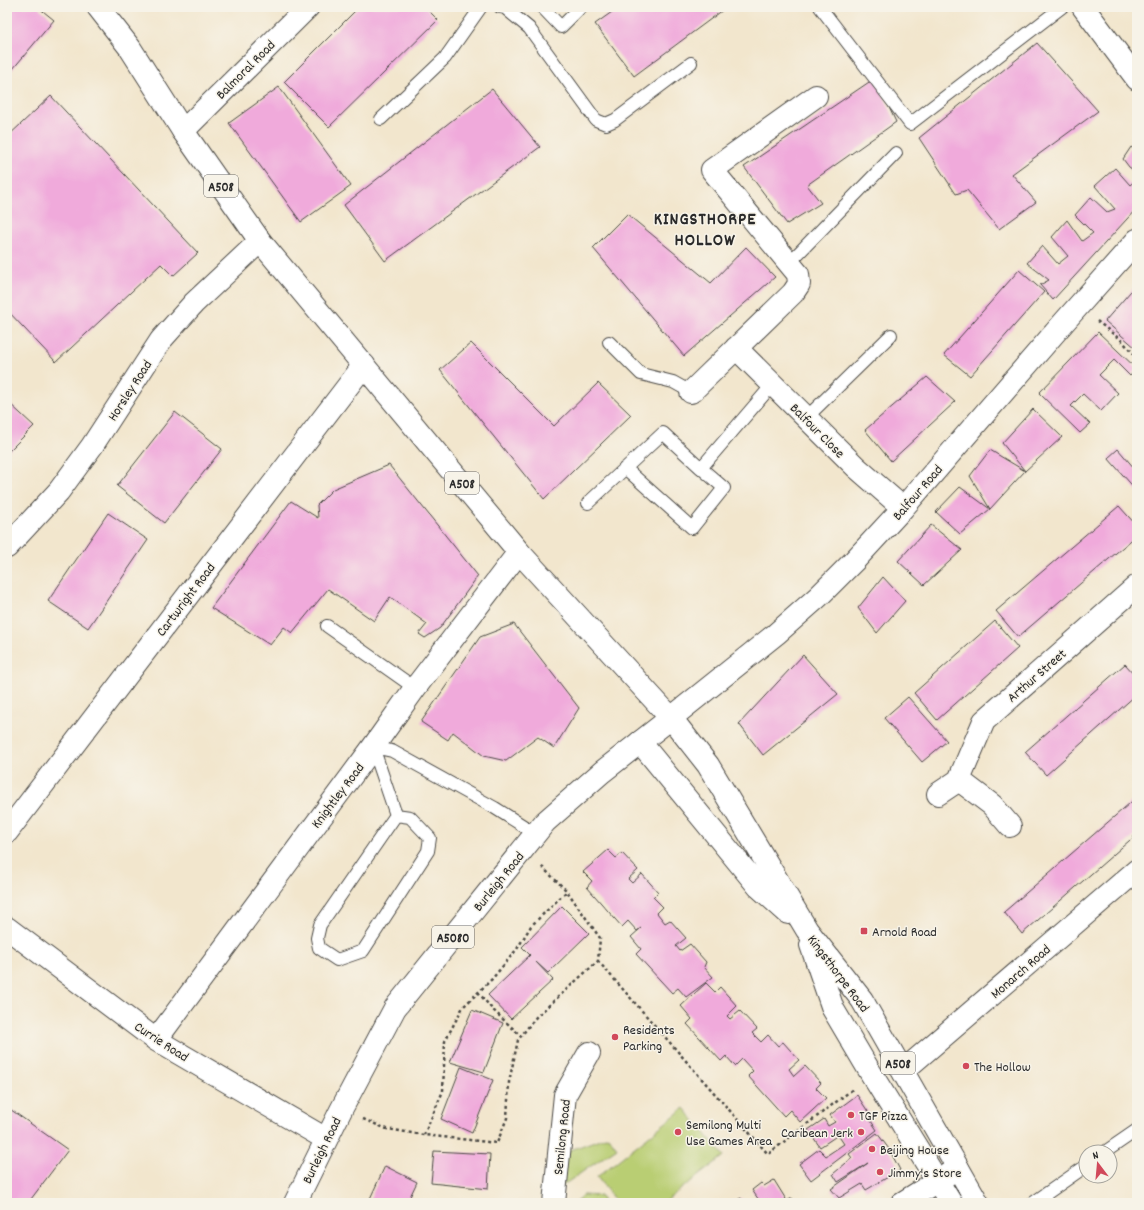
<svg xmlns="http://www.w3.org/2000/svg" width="1144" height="1210" viewBox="0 0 1144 1210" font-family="Dekko,sans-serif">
<rect width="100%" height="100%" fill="#f7f3e8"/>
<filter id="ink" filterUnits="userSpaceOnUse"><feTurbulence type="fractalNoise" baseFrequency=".025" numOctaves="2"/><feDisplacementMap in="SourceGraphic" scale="8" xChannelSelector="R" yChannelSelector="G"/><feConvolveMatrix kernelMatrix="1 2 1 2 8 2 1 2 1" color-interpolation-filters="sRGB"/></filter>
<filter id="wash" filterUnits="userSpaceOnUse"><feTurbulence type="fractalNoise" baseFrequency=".012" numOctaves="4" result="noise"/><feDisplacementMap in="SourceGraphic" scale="16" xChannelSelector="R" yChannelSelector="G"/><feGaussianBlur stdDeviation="0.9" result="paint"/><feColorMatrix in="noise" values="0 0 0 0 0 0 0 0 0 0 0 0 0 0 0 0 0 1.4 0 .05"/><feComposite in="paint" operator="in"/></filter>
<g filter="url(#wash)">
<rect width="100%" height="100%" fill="#f2e6cd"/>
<!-- green -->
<path fill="#b9ce73" stroke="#727c4f" d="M 684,1108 L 724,1156 L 663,1203 L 617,1203 L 597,1177 Z
M 608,1136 L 617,1148 L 562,1186 L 565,1152 Z
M 582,1195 L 601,1196 L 603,1203 L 575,1203 Z"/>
<g id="blocks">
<!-- building -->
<path fill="#f0aadb" d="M 7,7 L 38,7 L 54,20 L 7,76 Z
M 359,7 L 425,7 L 438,20 L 329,127 L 284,82 Z
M 619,7 L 727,7 L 634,76 L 595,24 Z
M 1037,43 L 1098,111 L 1012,174 L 1036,202 L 999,229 L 967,190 L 956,194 L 919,138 Z
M 875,78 L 896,122 L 807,185 L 821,203 L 787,224 L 744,167 Z
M 279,87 L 351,186 L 301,222 L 229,123 Z
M 492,89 L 540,147 L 385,261 L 344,205 Z
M 51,96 L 198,253 L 173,276 L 161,264 L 56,362 L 7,310 L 7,137 Z
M 1131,147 L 1137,151 L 1137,173 L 1129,167 L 1123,159 Z
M 1115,168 L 1130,185 L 1137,179 L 1137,208 L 1053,300 L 1040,285 L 1049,280 L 1027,263 L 1042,246 L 1058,264 L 1068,256 L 1052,237 L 1067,220 L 1082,241 L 1093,233 L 1075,215 L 1091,197 L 1107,212 L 1115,209 L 1095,186 Z
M 627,214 L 711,283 L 746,247 L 775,277 L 684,356 L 593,248 Z
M 1019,270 L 1044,292 L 970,376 L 944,355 Z
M 1137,284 L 1137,349 L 1105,321 Z
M 1098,332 L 1137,369 L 1130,376 L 1114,360 L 1099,375 L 1118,393 L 1101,411 L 1083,394 L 1071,406 L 1090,424 L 1080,433 L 1039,393 Z
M 471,343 L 554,426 L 598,383 L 631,415 L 544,499 L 440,370 Z
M 927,377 L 955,402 L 891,461 L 865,430 Z
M 7,401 L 34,426 L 7,453 Z
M 1033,409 L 1062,437 L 1025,471 L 1002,443 Z
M 175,412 L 222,449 L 164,523 L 117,486 Z
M 1118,449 L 1135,469 L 1137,468 L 1137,491 L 1108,458 Z
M 990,450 L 1025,471 L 990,509 L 970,476 Z
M 389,465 L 478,576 L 440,628 L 425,638 L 419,634 L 427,624 L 390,597 L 374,621 L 328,589 L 292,633 L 284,627 L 270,645 L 211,608 L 291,501 L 318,518 L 317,505 L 333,489 Z
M 960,487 L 990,509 L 960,534 L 936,512 Z
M 1119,506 L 1137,526 L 1137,535 L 1018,637 L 996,611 Z
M 108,513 L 148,540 L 88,628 L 48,601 Z
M 931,525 L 962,550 L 924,585 L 898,561 Z
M 883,577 L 905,601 L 877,633 L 858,608 Z
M 995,621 L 1018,648 L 937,720 L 914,693 Z
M 514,624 L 579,708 L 554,748 L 538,737 L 506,761 L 484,756 L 453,732 L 448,740 L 421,722 L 480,637 Z
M 803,655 L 838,694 L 763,755 L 739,724 Z
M 1125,664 L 1137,677 L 1137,694 L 1046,775 L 1025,752 Z
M 908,697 L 947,741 L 922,762 L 884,718 Z
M 1137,797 L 1137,834 L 1022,934 L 1004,912 Z
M 608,850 L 616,858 L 622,853 L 638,870 L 628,879 L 632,883 L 642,874 L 658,892 L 653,897 L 663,907 L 657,913 L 665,923 L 670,920 L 686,938 L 676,946 L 680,951 L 690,944 L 706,962 L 704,967 L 713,977 L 686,997 L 678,988 L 672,993 L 636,954 L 641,949 L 631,937 L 641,928 L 637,931 L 628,921 L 622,927 L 587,887 L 592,881 L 583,872 Z
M 562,906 L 589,933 L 548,973 L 536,962 L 553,980 L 511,1019 L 488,995 L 530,955 L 522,947 Z
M 706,983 L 715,992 L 720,987 L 737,1006 L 727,1016 L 730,1019 L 740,1011 L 757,1029 L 752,1033 L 761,1042 L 768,1035 L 778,1046 L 783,1042 L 799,1060 L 789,1069 L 794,1076 L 805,1066 L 821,1083 L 816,1088 L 826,1098 L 800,1122 L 790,1110 L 784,1116 L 748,1076 L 753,1071 L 742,1059 L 735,1066 L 726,1056 L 721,1061 L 687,1024 L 692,1019 L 681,1006 Z
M 472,1010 L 503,1023 L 484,1072 L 450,1062 Z
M 461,1067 L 493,1080 L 472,1133 L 441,1119 Z
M 857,1095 L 869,1113 L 867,1115 L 877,1130 L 811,1180 L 799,1164 L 819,1149 L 826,1156 L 844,1144 L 838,1135 L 820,1147 L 808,1130 L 824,1119 L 828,1126 L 835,1122 L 830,1115 Z
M 7,1107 L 68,1150 L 28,1203 L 7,1203 Z
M 877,1133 L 889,1149 L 900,1170 L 866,1190 L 862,1184 L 839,1198 L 831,1189 L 868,1163 L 838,1182 L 833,1174 L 852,1158 L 849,1154 Z
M 434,1151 L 490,1154 L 488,1189 L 431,1183 Z
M 385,1166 L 417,1182 L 407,1203 L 368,1203 Z
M 774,1180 L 787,1201 L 792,1198 L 796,1203 L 761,1203 L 752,1190 L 761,1183 L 764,1186 Z
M 741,1198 L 744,1203 L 731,1203 Z"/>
</g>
</g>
<g filter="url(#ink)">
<use href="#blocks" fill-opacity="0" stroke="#494743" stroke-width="1"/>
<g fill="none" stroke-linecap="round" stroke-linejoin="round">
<!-- service casing -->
<g stroke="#494743" stroke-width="14">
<path id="service" d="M 500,7 L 505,8 L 529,28 L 596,120 L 606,124 L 615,120 L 691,63
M 542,7 L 561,27 L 581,7
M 820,7 L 910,124 L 1062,7
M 381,119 L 445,58 L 481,7
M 789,263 L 896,153
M 609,342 L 641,374 L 673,382 L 691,392
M 806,418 L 891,335
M 625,468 L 692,528 L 724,488 L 701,468
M 588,503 L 663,433 L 701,468 L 773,384
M 327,626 L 415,688
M 373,747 L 396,815 L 410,817 L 430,838 L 428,851 L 363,951 L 337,960 L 319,948 L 317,938 L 320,925 L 396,815
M 373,747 L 392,751 L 495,808 L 536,834
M 1105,1152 L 1137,1130
M 1033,1203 L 1086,1166"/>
</g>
<!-- minor casing -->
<g stroke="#494743" stroke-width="24">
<path id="minor" d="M 1083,7 L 1137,79
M 183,131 L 308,7
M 736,348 L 856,467 L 903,508
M 691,392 L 793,293 L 799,284 L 798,274 L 712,170 L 816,96
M 7,547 L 59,491 L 92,446 L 161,340 L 194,303 L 260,241
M 671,718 L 776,634 L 818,597 L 854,561 L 903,508 L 1065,321 L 1137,240
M 959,780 L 984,721 L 1137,586
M 938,794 L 959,780 L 992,805 L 1010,826
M 7,832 L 364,365
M 7,928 L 156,1040 L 326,1139
M 156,1040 L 373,747 L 415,688 L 519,552
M 903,1071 L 1137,870
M 554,1203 L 565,1095 L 589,1053
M 902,1203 L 958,1168"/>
</g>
<!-- primary casing -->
<g stroke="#494743" stroke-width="24">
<path id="primary" d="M 295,1203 L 341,1110 L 395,1008 L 545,822 L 602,772 L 671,718"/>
</g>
<!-- trunk casing -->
<g stroke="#494743" stroke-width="24">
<path id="trunk" d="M 98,7 L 130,48 L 183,131 L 260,241 L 519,552 L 671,718 L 708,765 L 807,930 L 862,1000 L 978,1203
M 640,742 L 758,886 L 788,913
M 811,945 L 833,1009 L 872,1075 L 951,1203"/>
</g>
<!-- path -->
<path stroke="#494743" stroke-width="2.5" stroke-dasharray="3 3" stroke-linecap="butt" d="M 1097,321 L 1121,340 L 1137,357
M 598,961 L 768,1154 L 853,1089
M 478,992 L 492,1009 L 521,1036
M 363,1119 L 387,1129 L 424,1135 L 497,1143 L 507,1118 L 509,1082 L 518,1040 L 536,1017 L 598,961 L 600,938 L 567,891 L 541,866
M 424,1135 L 443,1091 L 445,1041 L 463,1007 L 492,979 L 517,949 L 531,926 L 567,891"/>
<!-- service -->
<use href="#service" stroke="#fff" stroke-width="12"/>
<!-- minor -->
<use href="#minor" stroke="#fff" stroke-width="22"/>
<!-- primary -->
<use href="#primary" stroke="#fff" stroke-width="22"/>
<!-- trunk -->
<use href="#trunk" stroke="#fff" stroke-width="22"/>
</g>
</g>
<!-- markers -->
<g fill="#d1495b" stroke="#f7f3e8" stroke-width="1.5">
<rect x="860" y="927" width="8" height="8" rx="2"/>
<circle cx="615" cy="1037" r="4"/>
<circle cx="966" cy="1066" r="4"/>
<circle cx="851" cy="1115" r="4"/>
<circle cx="678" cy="1132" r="4"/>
<circle cx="861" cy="1132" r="4"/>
<circle cx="872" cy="1149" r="4"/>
<circle cx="880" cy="1172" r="4"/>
</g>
<g text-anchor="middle" stroke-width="3" stroke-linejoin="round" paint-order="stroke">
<!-- shield labels -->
<g fill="#f7f3e8" stroke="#686764" stroke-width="1">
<rect x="204" y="175" width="34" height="22" rx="3"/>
<rect x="445" y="472" width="34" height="22" rx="3"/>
<rect x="432" y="926" width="42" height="22" rx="3"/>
<rect x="881" y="1052" width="34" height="22" rx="3"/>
</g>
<g font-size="13" font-weight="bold" fill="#2b2b2b">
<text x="221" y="191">A508</text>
<text x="462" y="488">A508</text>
<text x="453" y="942">A5080</text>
<text x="898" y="1068">A508</text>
</g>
<!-- street labels -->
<g font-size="14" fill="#2b2b2b" stroke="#f7f3e8">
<text transform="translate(245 69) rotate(-45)" y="5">Balmoral Road</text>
<text transform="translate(129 390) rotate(-57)" y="5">Horsley Road</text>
<text transform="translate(818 430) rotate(45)" y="5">Balfour Close</text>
<text transform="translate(917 492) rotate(-49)" y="5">Balfour Road</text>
<text transform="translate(185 599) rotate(-53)" y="5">Cartwright Road</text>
<text transform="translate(1036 675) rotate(-41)" y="5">Arthur Street</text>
<text transform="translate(337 795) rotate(-53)" y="5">Knightley Road</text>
<text transform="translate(498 881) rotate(-51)" y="5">Burleigh Road</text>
<text transform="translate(1020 971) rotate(-41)" y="5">Monarch Road</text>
<text transform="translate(839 973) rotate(53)" y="5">Kingsthorpe Road</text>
<text transform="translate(162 1041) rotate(33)" y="5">Currie Road</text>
<text transform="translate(561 1137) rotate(-84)" y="5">Semilong Road</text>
<text transform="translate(321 1150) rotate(-64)" y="5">Burleigh Road</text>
</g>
<!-- poi labels -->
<g font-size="14" fill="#2b2b2b" stroke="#f7f3e8" text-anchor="start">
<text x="872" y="936">Arnold Road</text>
<text x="623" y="1034">Residents<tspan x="623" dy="16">Parking</tspan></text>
<text x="974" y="1071">The Hollow</text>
<text x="859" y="1120">TGF Pizza</text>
<text x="686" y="1129">Semilong Multi<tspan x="686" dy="16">Use Games Area</tspan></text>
<text x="853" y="1137" text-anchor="end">Caribean Jerk</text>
<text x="880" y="1154">Beijing House</text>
<text x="888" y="1177">Jimmy's Store</text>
</g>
<!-- district labels -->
<g font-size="18" font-weight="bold" letter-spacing="1" fill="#2b2b2b" stroke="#f7f3e8">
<text x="705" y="224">KINGSTHORPE<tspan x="705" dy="21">HOLLOW</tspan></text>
</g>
</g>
<!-- margin -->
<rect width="1144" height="1210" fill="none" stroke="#f7f3e8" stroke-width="24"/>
<!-- north arrow -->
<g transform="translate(1098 1164) rotate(344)"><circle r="19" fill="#f7f3e8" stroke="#a5a39c"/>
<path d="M0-3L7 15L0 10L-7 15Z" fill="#d1495b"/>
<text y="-6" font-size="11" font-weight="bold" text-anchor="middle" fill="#2b2b2b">N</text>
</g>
</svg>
